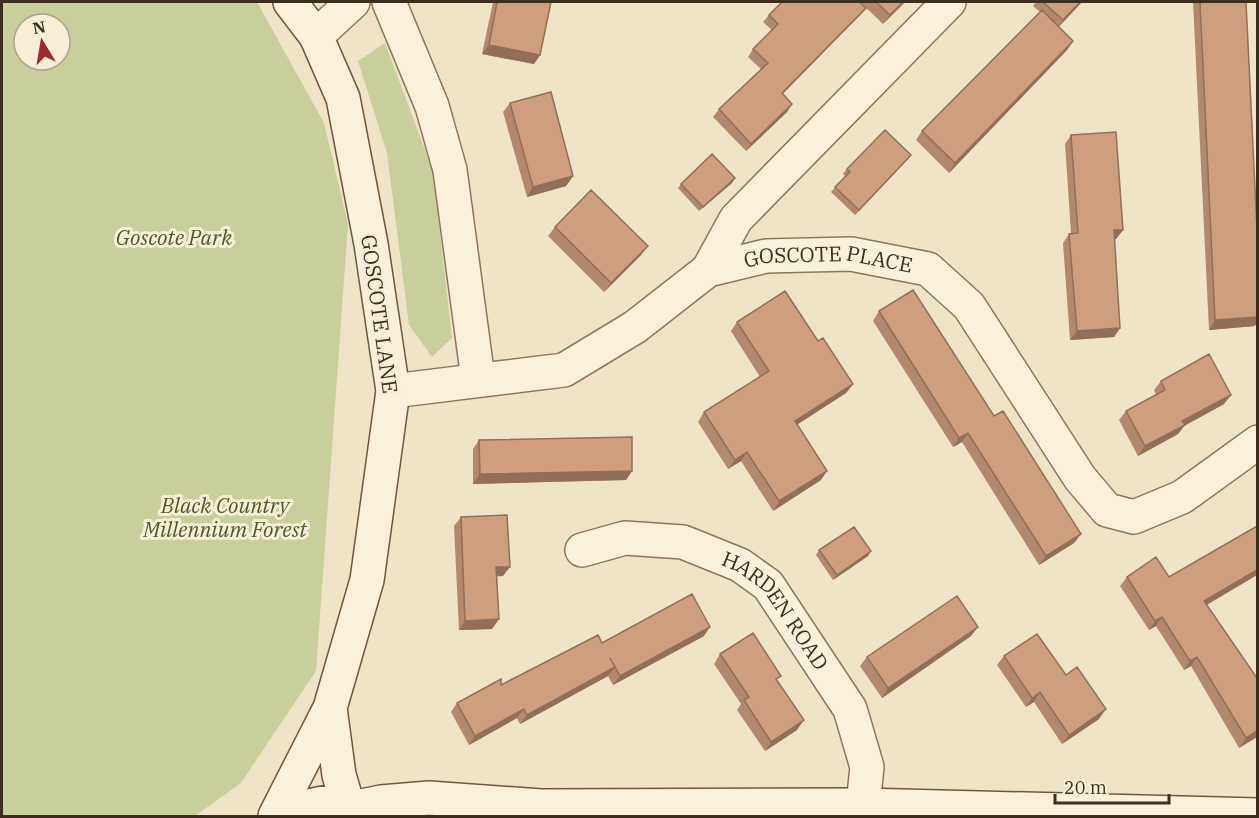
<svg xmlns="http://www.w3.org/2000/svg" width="1259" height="818" viewBox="0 0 1259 818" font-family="'IBM Plex Serif',serif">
<rect width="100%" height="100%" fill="#f0e4c8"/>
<!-- green -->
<path fill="#c9cf9b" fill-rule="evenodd" d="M 2,2 L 257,2 L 324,123 L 348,224 L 316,671 L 241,783 L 195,816 L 2,816 ZM 24,24 L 60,24 L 60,60 L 24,60 Z
M 385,43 L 433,171 L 452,338 L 432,357 L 409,325 L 387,153 L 358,61 Z"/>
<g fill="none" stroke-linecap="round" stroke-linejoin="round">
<!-- street casing -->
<g stroke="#8d765c" stroke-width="36">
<g id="street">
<path d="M 389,2 L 432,106 L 450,170 L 478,379"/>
<path d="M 316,36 L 353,2"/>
<path d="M 708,270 L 736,219 L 949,2"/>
<path id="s1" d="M 393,391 L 564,370 L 635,327 L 708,270 L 766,256 L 851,254 L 928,269 L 969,306 L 1080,478 L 1107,510 L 1134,517 L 1182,497 L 1258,442"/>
<path id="s2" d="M 582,550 L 625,538 L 683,542 L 740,565 L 768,585 L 850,709 L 867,767 L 863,805"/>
</g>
</g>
<!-- secondary casing -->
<g stroke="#6f573f" stroke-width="36">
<path id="secondary" d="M 330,708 L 339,775 L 347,802
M 357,807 L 381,802 L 429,798 L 541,806 L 863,805 L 1258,815
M 275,816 L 330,708 L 367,580 L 393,391 L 371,244 L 343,98 L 316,36 L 290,2
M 282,816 C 304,807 334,795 357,807 L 360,816"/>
</g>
<!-- street -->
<use href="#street" stroke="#faf1dc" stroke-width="33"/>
<!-- secondary -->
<use href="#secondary" stroke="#faf1dc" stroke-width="33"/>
</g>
<!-- wall -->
<path fill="#b2896c" d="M 493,2 L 551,2 L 540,55 L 534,64 L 482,54 Z
M 860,2 L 905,2 L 883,24 Z
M 1036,2 L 1082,2 L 1059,27 L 1073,41 L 1067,50 L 949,173 L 916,140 L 922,131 L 1040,12 L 1033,6 Z
M 1193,2 L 1246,2 L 1255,326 L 1209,330 Z
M 769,15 L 860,15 L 783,94 L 792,104 L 787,112 L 746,151 L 713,117 L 719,109 L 761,69 L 748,57 L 753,49 L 772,30 L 763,22 Z
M 510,103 L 573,176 L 566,186 L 527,197 L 503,112 Z
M 1071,135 L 1123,230 L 1116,239 L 1114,239 L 1120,328 L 1114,337 L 1070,340 L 1063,243 L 1069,234 L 1071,233 L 1065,144 Z
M 911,155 L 907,160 L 855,215 L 831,192 L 845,176 L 843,174 L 847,169 Z
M 732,183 L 699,211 L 678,188 L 681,184 Z
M 555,227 L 641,255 L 604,292 L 548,236 Z
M 879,311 L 994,416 L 1081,534 L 1074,543 L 1039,565 L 962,442 L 953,447 L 873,321 Z
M 737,322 L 818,341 L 853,384 L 846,393 L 797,424 L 821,480 L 773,511 L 741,461 L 728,469 L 698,422 L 704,412 L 760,377 L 731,331 Z
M 1161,381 L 1231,395 L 1224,404 L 1184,426 L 1178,434 L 1138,456 L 1119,420 L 1126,411 L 1156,394 L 1154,390 Z
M 479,440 L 632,471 L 626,480 L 473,484 L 473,449 Z
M 461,517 L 503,576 L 497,576 L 499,619 L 492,629 L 459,630 L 454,526 Z
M 819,550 L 868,556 L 833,580 L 816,555 Z
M 1257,575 L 1207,605 L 1257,678 L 1257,737 L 1239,748 L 1191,666 L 1184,670 L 1156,626 L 1149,630 L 1120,586 L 1127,577 L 1169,577 Z
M 704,636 L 613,685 L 608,676 L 520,724 L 517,718 L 469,745 L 451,712 L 457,703 L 602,643 Z
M 971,636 L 882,698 L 860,666 L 867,657 Z
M 720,654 L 797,730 L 765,751 L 737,710 L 741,704 L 714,664 Z
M 1004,656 L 1066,675 L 1099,719 L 1062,744 L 1034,702 L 1026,707 L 997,665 Z"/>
<!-- shaded-wall -->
<path fill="#916f58" d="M 903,2 L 905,2 L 883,24 L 890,15 Z
M 1080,2 L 1082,2 L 1057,28 L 1063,20 Z
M 866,8 L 860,15 L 776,100 L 782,93 Z
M 1073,41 L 1067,50 L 949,173 L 955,163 Z
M 489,45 L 540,55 L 534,64 L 482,54 Z
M 792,104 L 787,112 L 746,151 L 751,144 Z
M 911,155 L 907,160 L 855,215 L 859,210 Z
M 573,176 L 566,186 L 527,197 L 533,187 Z
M 735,178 L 732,183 L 699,211 L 703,207 Z
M 1114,230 L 1123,230 L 1116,239 L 1107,239 Z
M 648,246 L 641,255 L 604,292 L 611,283 Z
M 1257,317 L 1257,323 L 1255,326 L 1209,330 L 1215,320 Z
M 1120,328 L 1114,337 L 1070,340 L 1077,331 Z
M 853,384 L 846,393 L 789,430 L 795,421 Z
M 1231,395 L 1224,404 L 1184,426 L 1178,434 L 1138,456 L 1145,446 L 1182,421 Z
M 968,433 L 962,442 L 953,447 L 959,438 Z
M 747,452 L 741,461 L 728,469 L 735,460 Z
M 632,471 L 626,480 L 473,484 L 480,474 Z
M 827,471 L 821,480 L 773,511 L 779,501 Z
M 1081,534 L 1074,543 L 1039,565 L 1046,556 Z
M 871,551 L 868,556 L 833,580 L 837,575 Z
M 496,567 L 510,567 L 503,576 L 490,577 Z
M 1257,570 L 1257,575 L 1197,610 L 1204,601 Z
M 1162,617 L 1156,626 L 1149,630 L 1155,621 Z
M 499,619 L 492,629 L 459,630 L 465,621 Z
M 710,627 L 704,636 L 613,685 L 620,676 Z
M 978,627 L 971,636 L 882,698 L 888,688 Z
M 1197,657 L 1191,666 L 1184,670 L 1190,661 Z
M 615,667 L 608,676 L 520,724 L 527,715 Z
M 1040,692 L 1034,702 L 1026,707 L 1032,698 Z
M 524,709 L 517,718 L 469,745 L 475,736 Z
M 1106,709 L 1099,719 L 1062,744 L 1069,735 Z
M 804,720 L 797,730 L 765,751 L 771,742 Z
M 1257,731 L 1257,737 L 1239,748 L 1246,738 Z"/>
<!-- building -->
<path fill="#cf9f7d" stroke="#916f58" stroke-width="1.5" d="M 497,2 L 551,2 L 540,55 L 489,45 Z
M 782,2 L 859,2 L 866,8 L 782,93 L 792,104 L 751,144 L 719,109 L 768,63 L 753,49 L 778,24 L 769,15 Z
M 876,2 L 903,2 L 890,15 Z
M 1043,2 L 1080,2 L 1063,20 Z
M 1200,2 L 1246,2 L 1257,230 L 1257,317 L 1215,320 Z
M 1042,10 L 1073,41 L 955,163 L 922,131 Z
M 551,92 L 573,176 L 533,187 L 510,103 Z
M 885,130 L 911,155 L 859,210 L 835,187 L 850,172 L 847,169 Z
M 1116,132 L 1123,230 L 1114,230 L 1120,328 L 1077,331 L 1069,234 L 1078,233 L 1071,135 Z
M 712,154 L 735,178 L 703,207 L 681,184 Z
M 591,190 L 648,246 L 611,283 L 555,227 Z
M 913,290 L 994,416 L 1003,411 L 1081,534 L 1046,556 L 968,433 L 959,438 L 879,311 Z
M 785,291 L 818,341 L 823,338 L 853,384 L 795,421 L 827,471 L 779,501 L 747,452 L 735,460 L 704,412 L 769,371 L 737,322 Z
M 1209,354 L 1231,395 L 1182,421 L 1185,425 L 1145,446 L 1126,411 L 1165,390 L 1161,381 Z
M 632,437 L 632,471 L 480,474 L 479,440 Z
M 507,515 L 510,567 L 496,567 L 499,619 L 465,621 L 461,517 Z
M 1257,526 L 1257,570 L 1204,601 L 1257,678 L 1257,731 L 1246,738 L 1197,657 L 1190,661 L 1162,617 L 1155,621 L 1127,577 L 1156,557 L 1169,577 Z
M 854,527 L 871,551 L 837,575 L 819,550 Z
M 692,594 L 710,627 L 620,676 L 610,658 L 615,667 L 527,715 L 524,709 L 475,736 L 457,703 L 501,679 L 501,685 L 598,635 L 602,643 Z
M 957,596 L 978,627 L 888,688 L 867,657 Z
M 753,633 L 781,676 L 776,679 L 804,720 L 771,742 L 744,700 L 749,697 L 720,654 Z
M 1037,634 L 1066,675 L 1077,667 L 1106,709 L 1069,735 L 1040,692 L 1032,698 L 1004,656 Z"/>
<g text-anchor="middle" stroke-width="6" stroke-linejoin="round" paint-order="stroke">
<!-- park labels -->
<g font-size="21" font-style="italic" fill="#4d5a26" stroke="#f7eed8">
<text x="174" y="245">Goscote Park</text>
<text x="225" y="513">Black Country<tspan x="225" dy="24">Millennium Forest</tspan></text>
</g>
<!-- street labels -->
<g font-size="21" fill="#3d2e20" stroke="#f7eed8">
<text dy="7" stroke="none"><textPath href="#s1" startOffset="470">GOSCOTE PLACE</textPath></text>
<text transform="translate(379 314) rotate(82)" y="7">GOSCOTE LANE</text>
<text dy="7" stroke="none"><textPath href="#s2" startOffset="222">HARDEN ROAD</textPath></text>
</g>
</g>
<!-- border -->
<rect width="1259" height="818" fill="none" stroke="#3d2e20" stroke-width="6"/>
<!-- north arrow -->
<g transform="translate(42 42) rotate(349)"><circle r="28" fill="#f7eed8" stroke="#ada18e" stroke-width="1.5"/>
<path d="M0-4.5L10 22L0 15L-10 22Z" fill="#9e2a2b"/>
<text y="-9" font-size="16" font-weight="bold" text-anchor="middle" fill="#3d2e20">N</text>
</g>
<!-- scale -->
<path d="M1055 794v9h114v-9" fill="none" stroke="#3d2e20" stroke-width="3"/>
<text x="1064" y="794" font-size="18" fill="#3d2e20" stroke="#f7eed8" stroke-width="4.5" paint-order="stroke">20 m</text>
</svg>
